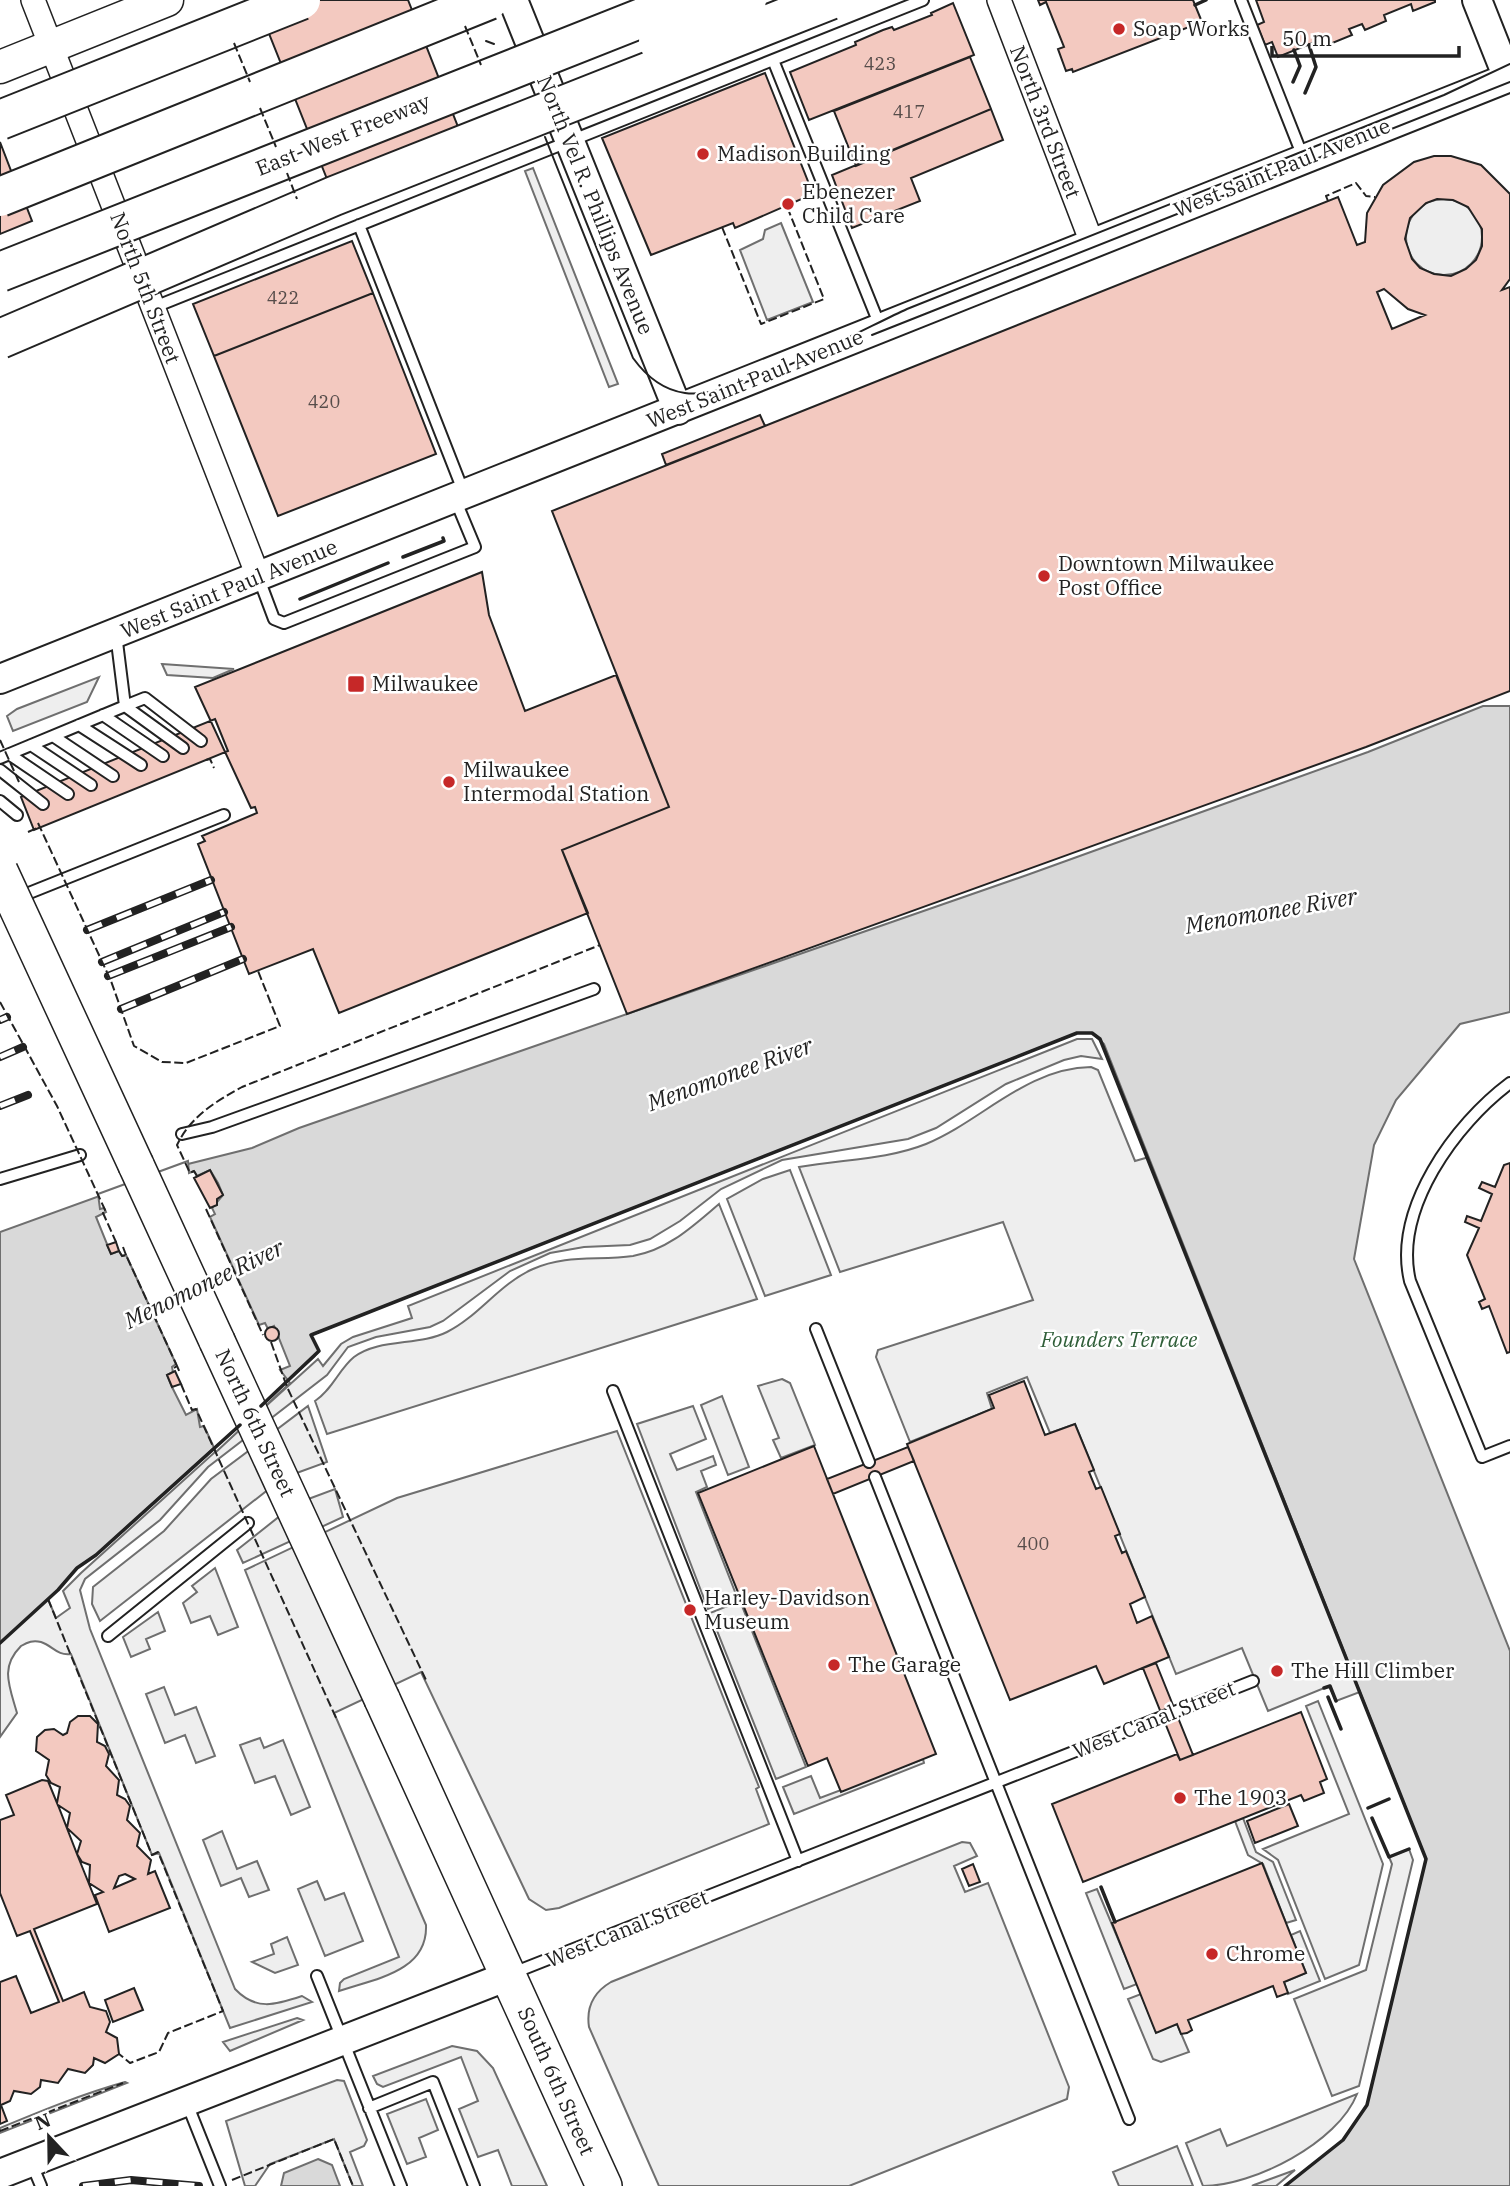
<svg xmlns="http://www.w3.org/2000/svg" width="1510" height="2186" viewBox="0 0 1510 2186" font-family="'IBM Plex Serif',serif">
<rect width="100%" height="100%" fill="#fff"/>
<!-- green -->
<path fill="#eee" stroke="#6f6f6f" stroke-width="2" d="M 533,168 L 618,384 L 609,387 L 525,171 Z
M1406 237a38 38 0 1 1 76 0a38 38 0 1 1-76 0Z
M 781,223 L 813,302 L 767,320 L 740,250 L 763,239 L 765,230 Z
M 162,664 L 234,669 L 213,678 L 167,675 Z
M 99,677 L 87,702 L 13,731 L 7,716 L 17,709 Z
M 1077,1039 L 1092,1039 L 1102,1059 L 1081,1056 L 1064,1060 L 1006,1084 L 936,1128 L 908,1139 L 782,1160 L 721,1189 L 680,1221 L 650,1239 L 630,1245 L 584,1247 L 550,1253 L 510,1271 L 443,1321 L 430,1327 L 376,1337 L 348,1347 L 327,1375 L 208,1467 L 160,1520 L 85,1579 L 80,1590 L 90,1629 L 235,1989 C 256,2011 275,2005 302,1996 L 312,2002 L 230,2028 L 159,1853 L 152,1855 L 71,1654 C 57,1656 53,1646 41,1642 C 33,1640 28,1642 21,1646 C 0,1667 9,1685 17,1713 L 0,1737 L 0,1643 L 48,1599 L 56,1618 L 70,1608 L 63,1591 L 81,1573 L 318,1359 L 323,1366 L 341,1344 L 353,1337 L 412,1318 L 408,1306 Z
M 1091,1067 L 1098,1070 L 1135,1161 L 1149,1157 L 1360,1692 L 1336,1701 L 1329,1686 L 1268,1711 L 1242,1648 L 1176,1674 L 1075,1424 L 1050,1433 L 1027,1377 L 987,1393 L 992,1409 L 910,1442 L 876,1357 L 878,1350 L 1033,1300 L 1003,1222 L 840,1272 L 799,1167 C 842,1159 886,1160 926,1144 C 982,1121 1026,1068 1091,1067 Z
M 790,1170 L 831,1275 L 765,1296 L 727,1199 L 763,1179 Z
M 719,1204 L 757,1299 L 327,1434 L 315,1401 C 333,1389 339,1369 354,1357 C 379,1338 419,1346 447,1332 C 479,1316 499,1284 533,1269 C 566,1254 598,1261 633,1256 C 668,1250 693,1226 719,1204 Z
M 782,1379 L 790,1383 L 815,1445 L 781,1458 L 773,1440 L 779,1438 L 758,1386 Z
M 722,1396 L 749,1467 L 728,1475 L 701,1405 Z
M 308,1406 L 327,1462 L 283,1478 L 100,1621 L 92,1604 L 93,1587 L 164,1531 L 211,1479 Z
M 693,1406 L 706,1439 L 670,1454 L 677,1470 L 713,1456 L 716,1465 L 701,1471 L 707,1487 L 696,1492 L 737,1597 L 708,1609 L 637,1424 Z
M 617,1431 L 759,1787 L 756,1789 L 769,1824 L 559,1908 L 546,1910 L 529,1899 L 421,1672 L 334,1713 L 426,1925 C 428,1972 374,1979 339,1991 L 340,1983 L 344,1979 L 399,1957 L 245,1570 L 397,1498 Z
M 335,1489 L 343,1517 L 243,1563 L 237,1550 L 295,1504 Z
M 215,1568 L 238,1627 L 218,1635 L 210,1616 L 191,1623 L 183,1603 L 197,1592 L 192,1586 Z
M 740,1601 L 806,1767 L 776,1779 L 710,1613 Z
M 158,1612 L 165,1631 L 146,1639 L 150,1649 L 131,1657 L 123,1637 Z
M 164,1687 L 175,1715 L 196,1707 L 215,1756 L 196,1763 L 185,1735 L 165,1743 L 146,1694 Z
M 1318,1701 L 1383,1864 L 1359,1965 L 1325,1979 L 1278,1860 L 1263,1849 L 1349,1814 L 1306,1706 Z
M 260,1738 L 264,1748 L 283,1740 L 310,1807 L 291,1815 L 275,1776 L 255,1783 L 240,1745 Z
M 923,1759 L 924,1763 L 794,1814 L 783,1787 L 811,1776 L 820,1798 Z
M 1243,1818 L 1256,1852 L 1273,1862 L 1296,1920 L 1286,1923 L 1263,1864 L 1248,1855 L 1235,1821 Z
M 222,1831 L 237,1869 L 257,1861 L 269,1890 L 249,1897 L 241,1878 L 221,1886 L 203,1840 Z
M 962,1842 L 970,1843 L 977,1856 L 954,1866 L 965,1892 L 988,1883 L 1069,2087 L 1067,2099 L 849,2186 L 659,2186 L 589,2027 C 586,2007 594,1992 611,1982 Z
M 1409,1849 L 1413,1860 L 1359,2086 L 1332,2096 L 1294,1999 L 1366,1970 L 1392,1864 L 1389,1857 Z
M 317,1881 L 325,1900 L 344,1893 L 363,1941 L 325,1956 L 298,1889 Z
M 1097,1889 L 1137,1984 L 1124,1989 L 1086,1893 Z
M 1300,1931 L 1320,1981 L 1288,1994 L 1284,1982 L 1306,1973 L 1291,1935 Z
M 287,1937 L 298,1965 L 275,1973 L 252,1962 L 274,1954 L 271,1944 Z
M 1141,1994 L 1156,2032 L 1177,2024 L 1189,2052 L 1161,2062 L 1153,2059 L 1128,1999 Z
M 297,2018 L 303,2020 L 230,2051 L 223,2042 Z
M 452,2046 L 477,2051 L 493,2068 L 547,2186 L 512,2186 L 498,2150 L 478,2157 L 459,2109 L 478,2101 L 461,2057 L 383,2087 L 377,2084 L 373,2076 Z
M 337,2080 L 344,2081 L 367,2140 L 364,2146 L 350,2152 L 363,2186 L 353,2186 L 334,2139 L 270,2164 L 255,2186 L 245,2186 L 226,2121 Z
M 125,2082 L 127,2083 L 0,2133 L 0,2128 C 41,2111 82,2094 125,2082 Z
M 1357,2094 C 1338,2143 1253,2186 1203,2186 L 1186,2143 L 1220,2129 L 1227,2146 Z
M 426,2099 L 438,2130 L 419,2138 L 426,2157 L 407,2164 L 387,2114 Z
M 1177,2146 L 1193,2186 L 1119,2186 L 1113,2172 Z
M 1295,2170 L 1276,2186 L 1252,2186 L 1254,2185 Z"/>
<!-- water -->
<path fill="#d9d9d9" stroke="#6f6f6f" stroke-width="2" d="M 1483,706 L 1510,706 L 1510,1012 L 1460,1024 L 1396,1100 L 1374,1145 L 1354,1259 L 1510,1651 L 1510,2186 L 1285,2186 L 1343,2140 L 1367,2105 L 1426,1859 L 1104,1044 L 1092,1033 L 1077,1033 L 311,1335 L 319,1351 L 314,1357 L 96,1555 L 77,1568 L 58,1590 L 0,1643 L 0,1232 L 188,1164 L 252,1148 L 299,1128 L 1027,875 L 1368,752 Z
M 318,2159 L 332,2165 L 340,2186 L 281,2186 L 284,2173 Z"/>
<!-- pier -->
<path fill="#fff" stroke="#6f6f6f" stroke-width="2" d="M 188,1161 L 189,1173 L 194,1171 L 197,1176 L 210,1170 L 218,1183 L 223,1195 L 212,1208 L 215,1214 L 210,1217 L 259,1325 L 265,1323 L 268,1329 L 274,1326 L 290,1366 L 280,1370 L 290,1383 L 216,1452 L 204,1426 L 200,1427 L 197,1409 L 186,1415 L 172,1387 L 167,1375 L 173,1372 L 172,1367 L 176,1364 L 126,1255 L 122,1256 L 119,1251 L 111,1254 L 96,1217 L 106,1212 L 104,1208 L 100,1209 L 98,1194 Z"/>
<!-- building -->
<path fill="#f3c9c0" stroke="#222" stroke-width="2" fill-rule="evenodd" d="M 316,0 L 408,0 L 462,137 L 331,189 L 264,21 Z
M 1038,0 L 1193,0 L 1202,22 L 1073,72 L 1072,69 L 1066,71 L 1058,49 L 1064,47 L 1046,2 L 1040,5 Z
M 1256,0 L 1435,0 L 1435,2 L 1413,11 L 1411,4 L 1384,15 L 1386,21 L 1365,30 L 1362,24 L 1349,29 L 1352,35 L 1330,44 L 1327,37 L 1278,57 L 1272,42 L 1265,45 L 1257,25 L 1264,22 Z
M 953,3 L 974,55 L 809,120 L 790,72 L 856,45 L 855,42 L 883,30 L 892,27 L 894,30 L 932,15 L 931,13 Z
M 970,57 L 991,109 L 856,166 L 834,111 Z
M 765,73 L 813,194 L 735,228 L 733,223 L 651,255 L 602,138 Z
M 991,109 L 1003,140 L 911,178 L 920,201 L 852,228 L 832,175 Z
M 0,142 L 13,176 L 0,182 Z
M 1434,156 L 1451,156 L 1481,165 L 1510,194 L 1510,279 L 1502,290 L 1510,287 L 1510,691 L 1366,747 L 627,1014 L 562,850 L 669,807 L 552,511 L 1338,197 L 1357,245 L 1365,242 L 1367,213 L 1383,185 L 1414,162 ZM 1437,199 L 1453,200 L 1468,207 L 1482,229 L 1482,246 L 1476,260 L 1466,269 L 1451,276 L 1434,274 L 1420,268 L 1412,259 L 1405,239 L 1410,218 L 1426,203 ZM 1384,289 L 1408,309 L 1425,315 L 1392,329 L 1377,292 Z
M 18,185 L 32,221 L 0,234 L 0,193 Z
M 352,241 L 373,293 L 214,356 L 193,304 Z
M 373,293 L 436,454 L 278,516 L 214,356 Z
M 760,415 L 765,426 L 666,465 L 662,454 Z
M 482,572 L 489,615 L 525,711 L 616,675 L 669,807 L 562,850 L 588,913 L 339,1013 L 313,949 L 249,974 L 198,844 L 205,841 L 202,836 L 257,813 L 255,807 L 251,808 L 195,687 Z
M 215,719 L 228,751 L 34,830 L 21,797 Z
M 1510,1163 L 1510,1352 L 1507,1353 L 1489,1306 L 1482,1309 L 1479,1302 L 1485,1299 L 1467,1255 L 1479,1228 L 1465,1222 L 1467,1216 L 1481,1221 L 1492,1194 L 1479,1188 L 1482,1182 L 1495,1187 L 1504,1165 Z
M 210,1170 L 223,1195 L 217,1199 L 217,1205 L 210,1208 L 194,1178 Z
M 116,1242 L 119,1251 L 111,1254 L 107,1245 Z
M265 1334a7 7 0 1 1 14 0a7 7 0 1 1-14 0Z
M 175,1371 L 181,1384 L 172,1387 L 167,1375 Z
M 1024,1381 L 1045,1435 L 1075,1424 L 1094,1470 L 1089,1472 L 1096,1489 L 1101,1487 L 1120,1534 L 1115,1536 L 1122,1553 L 1126,1551 L 1145,1597 L 1130,1604 L 1137,1623 L 1152,1616 L 1169,1657 L 1104,1684 L 1096,1666 L 1010,1700 L 907,1444 L 994,1408 L 989,1395 Z
M 814,1446 L 936,1754 L 841,1792 L 827,1758 L 808,1766 L 698,1493 Z
M 908,1447 L 914,1461 L 833,1494 L 827,1479 Z
M 1156,1663 L 1193,1755 L 1180,1760 L 1143,1668 Z
M 1301,1712 L 1327,1779 L 1320,1782 L 1324,1793 L 1304,1801 L 1301,1795 L 1083,1882 L 1052,1804 L 1177,1754 L 1180,1760 Z
M 78,1716 L 90,1716 L 98,1724 L 97,1742 L 105,1746 L 109,1754 L 106,1766 L 119,1780 L 117,1795 L 125,1799 L 130,1806 L 127,1820 L 140,1833 L 137,1846 L 151,1860 L 148,1874 L 155,1871 L 170,1908 L 109,1932 L 95,1895 L 103,1892 L 89,1883 L 90,1865 L 82,1862 L 77,1854 L 97,1904 L 34,1929 L 63,2001 L 84,1992 L 90,2007 L 106,2011 L 110,2022 L 106,2032 L 117,2038 L 119,2054 L 105,2063 L 94,2058 L 93,2065 L 85,2073 L 68,2069 L 58,2083 L 41,2080 L 40,2087 L 31,2094 L 14,2091 L 10,2101 L 1,2105 L 7,2121 L 0,2124 L 0,1982 L 16,1976 L 31,2013 L 59,2002 L 30,1931 L 17,1936 L 0,1893 L 0,1820 L 14,1815 L 6,1795 L 42,1780 L 48,1781 L 57,1803 L 60,1787 L 51,1783 L 46,1775 L 49,1760 L 36,1751 L 37,1737 L 45,1730 L 54,1729 L 63,1735 L 67,1733 L 70,1722 ZM 58,1805 L 70,1813 L 67,1828 L 81,1841 L 77,1854 ZM 125,1874 L 135,1879 L 114,1888 L 119,1876 Z
M 1289,1804 L 1298,1826 L 1255,1843 L 1247,1821 Z
M 1262,1863 L 1306,1973 L 1284,1982 L 1288,1993 L 1277,1997 L 1273,1986 L 1188,2020 L 1192,2030 L 1187,2033 L 1181,2034 L 1177,2024 L 1156,2033 L 1112,1923 Z
M 973,1864 L 980,1882 L 969,1886 L 962,1869 Z
M 134,1988 L 143,2010 L 113,2022 L 105,2000 Z"/>
<g fill="none" stroke-linecap="round" stroke-linejoin="round">
<!-- service casing -->
<g stroke="#222" stroke-width="14">
<path id="service" d="M 1241,0 L 1303,157
M 773,60 L 880,326
M 359,225 L 464,493
M 152,308 L 923,0
M 259,579 L 274,619 L 284,623 L 475,547 L 455,499
M 125,706 L 145,698 L 201,741
M 125,706 L 183,748
M 103,715 L 163,756
M 79,725 L 141,765
M 53,736 L 113,776
M 31,745 L 91,785
M 9,754 L 68,794
M 0,758 L 125,706 L 116,634
M 0,770 L 43,804
M 0,801 L 17,815
M 19,897 L 224,815
M 1510,1083 C 1455,1124 1393,1209 1410,1281 L 1482,1457 L 1510,1446
M 182,1134 L 212,1127 L 594,989
M 0,1179 L 80,1155
M 816,1329 L 869,1462
M 613,1391 L 798,1861
M 875,1477 L 1129,2119
M 108,1636 L 248,1523
M 513,1973 L 1253,1681
M 317,1976 L 401,2186
M 186,2101 L 220,2186
M 369,2108 L 433,2082 L 474,2186
M 31,2162 L 41,2186"/>
</g>
<!-- minor casing -->
<g stroke="#222" stroke-width="26">
<path id="minor" d="M 33,0 L 258,576
M 999,0 L 1092,243"/>
</g>
<!-- tertiary casing -->
<g stroke="#222" stroke-width="32">
<path id="tertiary" d="M 513,0 L 678,410
M 1477,0 L 1508,78
M 0,679 L 1510,77
M 0,2174 L 508,1976"/>
</g>
<!-- secondary casing -->
<g stroke="#222" stroke-width="35">
<path id="secondary" d="M 0,67 L 167,0"/>
</g>
<!-- primary casing -->
<g stroke="#222" stroke-width="38">
<path id="primary" d="M 136,1165 L 217,1341
M 382,1699 L 604,2186"/>
</g>
<!-- service -->
<use href="#service" stroke="#fff" stroke-width="10"/>
<!-- minor -->
<use href="#minor" stroke="#fff" stroke-width="23"/>
<!-- tertiary -->
<use href="#tertiary" stroke="#fff" stroke-width="28"/>
<!-- secondary -->
<use href="#secondary" stroke="#fff" stroke-width="32"/>
<!-- primary -->
<use href="#primary" stroke="#fff" stroke-width="35"/>
<!-- tram -->
<path stroke="#222" stroke-width="2" d="M 486,41 L 494,44
M 545,137 L 633,358 C 646,376 663,390 685,393 C 732,401 861,330 907,309 L 1444,95 L 1510,64
M 872,335 L 1510,82"/>
<!-- rail casing -->
<g stroke="#222" stroke-width="8">
<path id="rail" d="M 87,930 L 211,880
M 102,962 L 224,912
M 108,976 L 231,927
M 121,1009 L 243,959
M 0,1020 L 7,1017
M 0,1057 L 23,1047
M 0,1106 L 28,1095
M 83,2186 L 131,2180 L 199,2186"/>
</g>
<!-- rail -->
<use href="#rail" stroke="#fff" stroke-width="5" stroke-dasharray="16" stroke-linecap="butt"/>
<!-- primary-bridge casing -->
<g stroke="#222" stroke-width="38" stroke-linecap="butt">
<path id="primary-bridge" d="M 0,871 L 136,1165
M 217,1341 L 382,1699"/>
</g>
<!-- motorway-bridge casing -->
<g stroke="#222" stroke-width="42" stroke-linecap="butt">
<path id="motorway-bridge" d="M 658,42 L 747,0
M 0,120 L 301,0
M 0,197 L 489,0
M 0,272 L 687,0
M 0,339 L 334,196 L 830,0"/>
</g>
<!-- primary-bridge -->
<use href="#primary-bridge" stroke="#fff" stroke-width="35"/>
<!-- motorway-bridge -->
<use href="#motorway-bridge" stroke="#fff" stroke-width="38"/>
<!-- fence -->
<path stroke="#222" stroke-width="2" stroke-dasharray="9 3.5" stroke-linecap="butt" d="M 465,26 L 481,65
M 234,43 L 250,82
M 260,108 L 276,147
M 287,173 L 297,199
M 1328,201 L 1326,196 L 1356,183 L 1366,196 L 1375,197
M 722,227 L 761,324 L 824,299 L 786,204
M 0,740 L 19,782
M 206,760 L 210,759 L 214,768
M 38,823 L 111,981 L 134,1046 L 162,1062 L 186,1063 L 280,1026 L 258,971
M 28,832 L 37,828
M 0,1002 L 57,1106 L 106,1212 L 103,1213 L 116,1242
M 197,1176 L 194,1171 L 190,1173 L 177,1145 C 191,1116 215,1102 242,1087 L 600,945
M 206,1209 L 263,1335
M 123,1247 L 126,1255
M 119,1251 L 122,1256 L 126,1255 L 177,1366
M 271,1342 L 287,1387 L 426,1680
M 174,1368 L 177,1366 L 180,1373
M 181,1384 L 192,1410 L 196,1409 L 337,1720
M 48,1599 L 152,1855 L 158,1852 L 223,2011 L 168,2033 L 159,2052 L 130,2063 L 119,2054
M 0,2131 L 123,2083
M 232,2180 L 334,2139 L 353,2186"/>
<!-- wall -->
<path stroke="#222" stroke-width="3.5" d="M 1195,5 L 1206,0
M 1293,82 L 1300,66 L 1294,50
M 1305,93 L 1316,67 L 1309,45
M 403,557 L 444,541 L 443,538
M 300,599 L 388,563
M 261,1406 L 319,1351 L 311,1335 L 1077,1033 L 1092,1033 L 1100,1039 L 1426,1859 L 1367,2105 L 1343,2140 L 1285,2186
M 0,1643 L 58,1590 L 77,1568 L 96,1555 L 240,1425
M 1324,1688 L 1330,1686 L 1336,1701
M 1328,1697 L 1341,1729
M 1368,1808 L 1389,1799
M 1372,1818 L 1389,1857 L 1409,1849
M 1101,1887 L 1115,1922"/>
</g>
<!-- markers -->
<g fill="#c62828" stroke="#fff" stroke-width="2.5">
<circle cx="1119" cy="29" r="7"/>
<circle cx="703" cy="154" r="7"/>
<circle cx="788" cy="204" r="7"/>
<circle cx="1044" cy="576" r="7"/>
<rect x="347" y="675" width="18" height="18" rx="3.5"/>
<circle cx="449" cy="782" r="7"/>
<circle cx="690" cy="1610" r="7"/>
<circle cx="834" cy="1665" r="7"/>
<circle cx="1277" cy="1671" r="7"/>
<circle cx="1180" cy="1798" r="7"/>
<circle cx="1212" cy="1954" r="7"/>
</g>
<g text-anchor="middle" stroke-width="5" stroke-linejoin="round" paint-order="stroke">
<!-- number labels -->
<g font-size="18" fill="#564c4a">
<text x="880" y="70">423</text>
<text x="909" y="118">417</text>
<text x="283" y="304">422</text>
<text x="324" y="408">420</text>
<text x="1033" y="1550">400</text>
</g>
<!-- poi labels -->
<g font-size="21" fill="#222" stroke="#fff" text-anchor="start">
<text x="1133" y="36">Soap Works</text>
<text x="717" y="161">Madison Building</text>
<text x="802" y="199">Ebenezer<tspan x="802" dy="24">Child Care</tspan></text>
<text x="1058" y="571">Downtown Milwaukee<tspan x="1058" dy="24">Post Office</tspan></text>
<text x="372" y="691">Milwaukee</text>
<text x="463" y="777">Milwaukee<tspan x="463" dy="24">Intermodal Station</tspan></text>
<text x="704" y="1605">Harley-Davidson<tspan x="704" dy="24">Museum</tspan></text>
<text x="848" y="1672">The Garage</text>
<text x="1291" y="1678">The Hill Climber</text>
<text x="1194" y="1805">The 1903</text>
<text x="1226" y="1961">Chrome</text>
</g>
<!-- street labels -->
<g font-size="21" fill="#222" stroke="#fff">
<text transform="translate(1045 122) rotate(69)" y="7">North 3rd Street</text>
<text transform="translate(343 135) rotate(-22)" y="7">East-West Freeway</text>
<text transform="translate(1282 168) rotate(-22)" y="7">West Saint Paul Avenue</text>
<text transform="translate(595 205) rotate(68)" y="7">North Vel R. Phillips Avenue</text>
<text transform="translate(145 288) rotate(69)" y="7">North 5th Street</text>
<text transform="translate(755 379) rotate(-22)" y="7">West Saint Paul Avenue</text>
<text transform="translate(229 589) rotate(-22)" y="7">West Saint Paul Avenue</text>
<text transform="translate(255 1423) rotate(65)" y="7">North 6th Street</text>
<text transform="translate(1154 1720) rotate(-22)" y="7">West Canal Street</text>
<text transform="translate(627 1929) rotate(-22)" y="7">West Canal Street</text>
<text transform="translate(556 2081) rotate(66)" y="7">South 6th Street</text>
</g>
<!-- park labels -->
<g font-size="21" font-style="italic" fill="#2f5e38" stroke="#fff">
<text x="1119" y="1347">Founders Terrace</text>
</g>
<!-- water labels -->
<g font-size="23" font-style="italic" fill="#222" stroke="#fff">
<text transform="translate(1271 911) rotate(-10)" y="8">Menomonee River</text>
<text transform="translate(730 1074) rotate(-20)" y="8">Menomonee River</text>
<text transform="translate(204 1284) rotate(-26)" y="8">Menomonee River</text>
</g>
</g>
<!-- north arrow -->
<g transform="translate(49 2137) rotate(338)" stroke="#ffffff" stroke-width="5" paint-order="stroke">
<path d="M0-5L12 26L0 18L-12 26Z" fill="#222222"/>
<text y="-10" font-size="19" font-weight="bold" text-anchor="middle" fill="#222222">N</text>
</g>
<!-- scale -->
<path d="M1272 46v10h187v-10" fill="none" stroke="#222222" stroke-width="3.5"/>
<text x="1282" y="46" font-size="21" fill="#222222" stroke="#ffffff" stroke-width="5" paint-order="stroke">50 m</text>
</svg>
